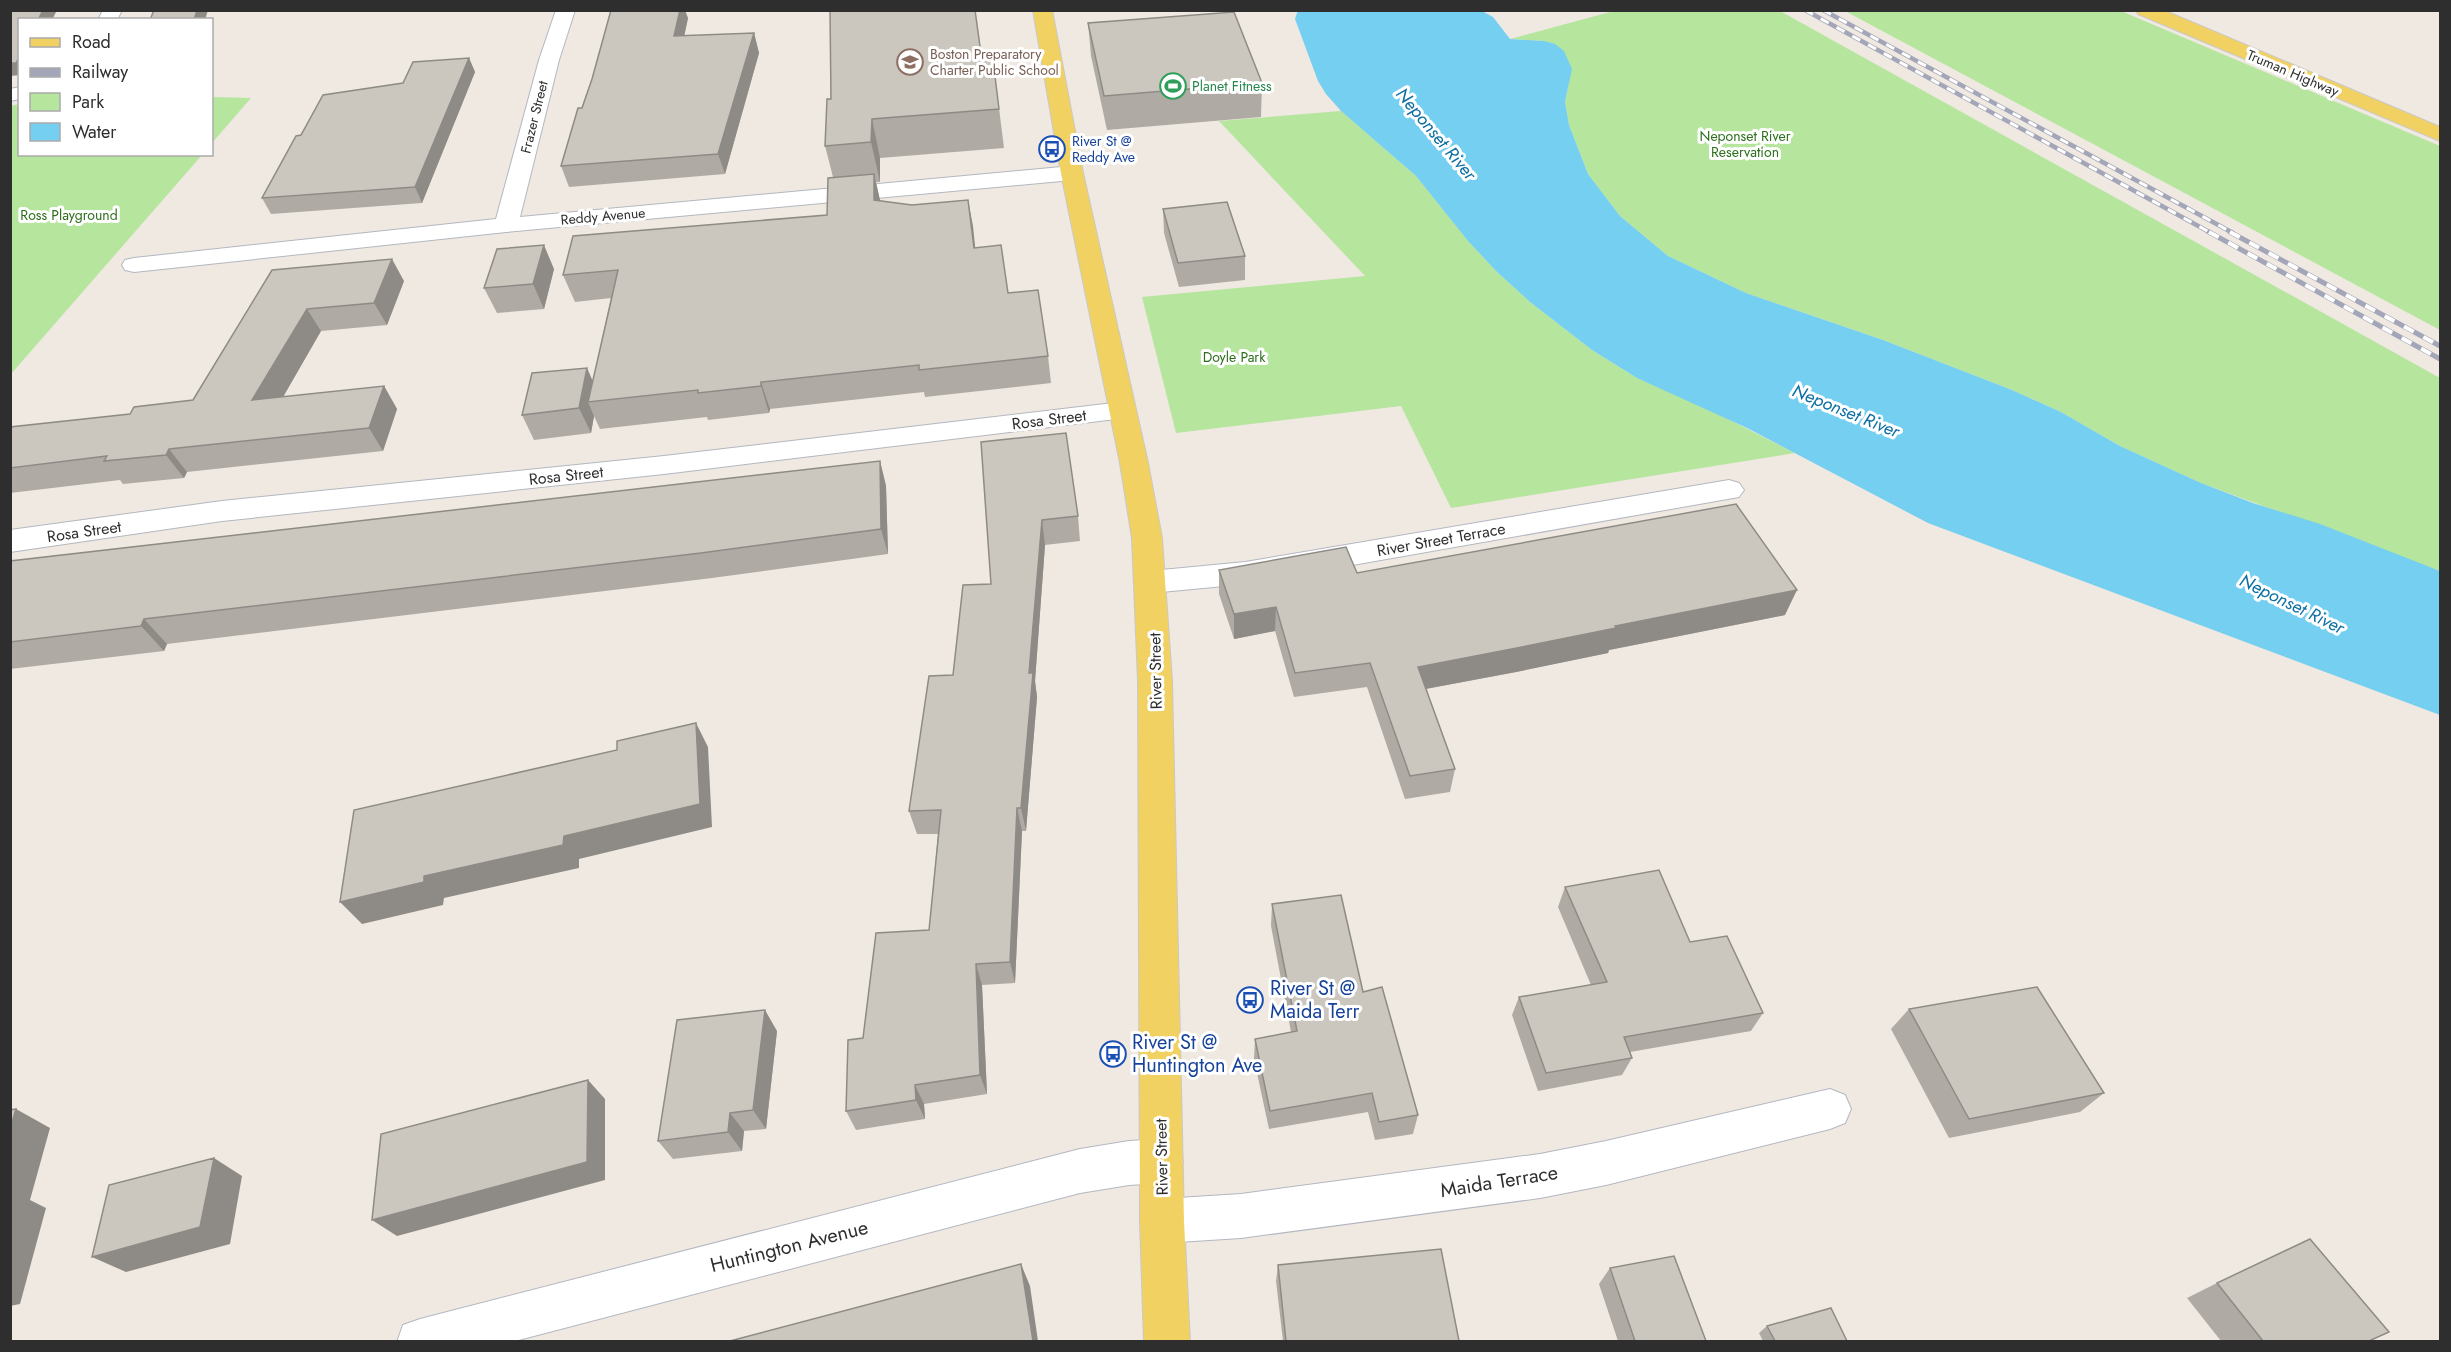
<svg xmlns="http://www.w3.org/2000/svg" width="2451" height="1352" viewBox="0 0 2451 1352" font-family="Jost,sans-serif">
<rect width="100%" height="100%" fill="#efe9e1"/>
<!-- green -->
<path fill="#b6e59e" d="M 1614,11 L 1780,11 L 2440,378 L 2440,571 L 2201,483 L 2120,446 L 2061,412 L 2012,390 L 1883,340 L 1746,293 L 1668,256 L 1620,216 L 1588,174 L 1569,125 L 1565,102 L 1569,83 L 1544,41 L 1510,39 Z
M 1845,11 L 2121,11 L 2440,146 L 2440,330 Z
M 212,97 L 251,98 L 212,143 Z
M 19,104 L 20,154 L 202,155 L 11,374 L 10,106 Z
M 1341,111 L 1416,176 L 1468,241 L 1497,272 L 1530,302 L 1592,350 L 1637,378 L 1698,404 L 1795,453 L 1451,508 L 1401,406 L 1176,433 L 1142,297 L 1365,276 L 1219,121 Z"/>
<!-- water -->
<path fill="#75cff0" d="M 1298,10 L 1482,11 L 1493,17 L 1510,39 L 1544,41 L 1555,44 L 1564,51 L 1572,69 L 1565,102 L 1569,125 L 1588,174 L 1620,216 L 1668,256 L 1746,293 L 1883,340 L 2012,390 L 2061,412 L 2120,446 L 2201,483 L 2253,503 L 2320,524 L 2440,571 L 2440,715 L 1928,523 L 1747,428 L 1637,378 L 1592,350 L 1530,302 L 1497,272 L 1468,241 L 1416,176 L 1341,111 L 1326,94 L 1318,81 L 1295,19 Z"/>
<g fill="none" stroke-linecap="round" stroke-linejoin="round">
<!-- minor casing -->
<g stroke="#b4b7c1" stroke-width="2">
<path id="minor" d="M 103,10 L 122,10 L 117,20 L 98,20 Z
M 556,10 L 575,10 L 559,60 L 520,217 L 1072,166 L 1080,168 L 1083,173 L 1080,178 L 1072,180 L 506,232 L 134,272 L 125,270 L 122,265 L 125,260 L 134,258 L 496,219 L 539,60 Z
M 20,87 L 20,99 L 10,101 L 10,89 Z
M 1122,402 L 1132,405 L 1136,411 L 1132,417 L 664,474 L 222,521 L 10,552 L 10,530 L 222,501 L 664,456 Z
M 1729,480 L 1739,483 L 1744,490 L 1739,497 L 1245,584 L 1151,593 L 1140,590 L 1135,582 L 1140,574 L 1151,571 L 1245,562 Z
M 1830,1089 L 1845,1095 L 1851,1109 L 1845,1123 L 1830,1129 L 1606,1185 L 1540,1198 L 1241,1238 L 1162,1243 L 1146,1237 L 1140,1221 L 1146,1205 L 1162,1199 L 1241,1194 L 1540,1154 L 1606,1141 Z
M 1161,1139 L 1176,1146 L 1183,1161 L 1176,1176 L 1161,1183 L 1129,1185 L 1080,1193 L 511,1342 L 397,1342 L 403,1325 L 420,1319 L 1080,1149 L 1129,1141 Z"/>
</g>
<!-- major casing -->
<g stroke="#c9c9c9" stroke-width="2">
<path id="major" d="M 1033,10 L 1052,10 L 1083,173 L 1148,463 L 1162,538 L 1172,681 L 1184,1221 L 1190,1342 L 1144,1342 L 1140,1221 L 1138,681 L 1132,538 L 1120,463 L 1061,173 Z
M 2136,10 L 2163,10 L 2440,127 L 2440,141 L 2138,14 Z"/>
</g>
<!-- minor -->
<use href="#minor" fill="#fff" fill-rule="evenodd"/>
<!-- major -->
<use href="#major" fill="#f2d163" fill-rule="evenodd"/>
<!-- rail-far1 casing -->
<g stroke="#a3a6b8" stroke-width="4.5">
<path id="rail-far1" d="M 1805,10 L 2211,233
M 1823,10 L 2233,233"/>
</g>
<!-- rail casing -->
<g stroke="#a3a6b8" stroke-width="5">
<path id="rail" d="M 2209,232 L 2440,359
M 2230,232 L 2440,346"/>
</g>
<!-- rail-far1 -->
<use href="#rail-far1" stroke="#fff" stroke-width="3" stroke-dasharray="9" stroke-linecap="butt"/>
<!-- rail -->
<use href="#rail" stroke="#fff" stroke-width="4" stroke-dasharray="11" stroke-linecap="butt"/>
</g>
<!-- wall -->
<path fill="#afaba4" d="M 688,18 L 684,36 L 754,33 L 759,53 L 725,174 L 569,187 L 561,166 L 592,79 Z
M 1088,23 L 1262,83 L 1261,117 L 1107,130 L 1091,56 Z
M 469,58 L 475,72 L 422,203 L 271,214 L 262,198 L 301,135 L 403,83 Z
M 993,60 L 1004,148 L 880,158 L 880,182 L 876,182 L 880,201 L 912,205 L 968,200 L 975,248 L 1008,293 L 1048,356 L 1051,383 L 925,397 L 924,392 L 770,409 L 769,413 L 708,420 L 707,417 L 600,429 L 594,416 L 591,433 L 534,440 L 522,415 L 593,380 L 611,298 L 575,302 L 563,275 L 827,215 L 833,177 L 825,146 L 831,99 L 982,61 Z
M 1163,209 L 1245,256 L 1245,280 L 1179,287 L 1164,233 Z
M 554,269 L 544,309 L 497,313 L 484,288 Z
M 272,270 L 404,281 L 387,325 L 321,331 L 283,397 L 384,386 L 397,409 L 383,451 L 187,472 L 184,478 L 123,484 L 120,480 L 10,493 L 10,427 L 130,414 L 193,400 Z
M 981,442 L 1078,516 L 1080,541 L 1045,545 L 1035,681 L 1037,697 L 1026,831 L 1022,831 L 1015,983 L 982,985 L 987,1094 L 924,1104 L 925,1119 L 856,1130 L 846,1111 L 863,1038 L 929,930 L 938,834 L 917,834 L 909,811 L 991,584 Z
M 880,461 L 886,486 L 888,554 L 712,578 L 167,644 L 164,651 L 10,669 L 10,561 Z
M 1219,570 L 1357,573 L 1785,615 L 1609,650 L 1608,653 L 1516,672 L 1426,689 L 1455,769 L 1450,792 L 1405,799 L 1367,687 L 1294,697 L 1275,631 L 1234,639 L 1219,594 Z
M 1565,887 L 1690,942 L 1763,1013 L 1751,1031 L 1630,1052 L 1632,1058 L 1622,1075 L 1538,1091 L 1512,1015 L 1519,997 L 1591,985 L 1558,907 Z
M 1272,904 L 1418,1115 L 1413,1134 L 1375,1140 L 1368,1112 L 1269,1129 L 1254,1059 L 1255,1039 L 1291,1032 L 1271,926 Z
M 1909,1009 L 2104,1093 L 2080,1112 L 1949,1138 L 1891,1029 Z
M 777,1031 L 766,1129 L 744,1131 L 742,1151 L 673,1159 L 658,1141 Z
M 1278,1265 L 1459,1341 L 1283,1341 L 1276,1281 Z
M 1610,1268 L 1706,1341 L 1618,1341 L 1599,1284 Z
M 2217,1283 L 2369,1341 L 2221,1341 L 2187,1298 Z
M 1767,1326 L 1847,1341 L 1763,1341 L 1759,1333 Z"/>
<!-- shaded-wall -->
<path fill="#8e8b86" d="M 43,10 L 57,10 L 52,20 L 38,20 Z
M 197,10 L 208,10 L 205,20 L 194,20 Z
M 679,10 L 685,10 L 688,18 L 680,56 L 674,36 Z
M 754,33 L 759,53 L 725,174 L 718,154 Z
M 20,56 L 20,75 L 10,76 L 10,63 Z
M 469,58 L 475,72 L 422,203 L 415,187 Z
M 872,119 L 880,158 L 880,182 L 871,142 Z
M 874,174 L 880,200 L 880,226 L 874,200 Z
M 968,200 L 973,226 L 978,275 L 974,248 Z
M 544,245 L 554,269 L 544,309 L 533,284 Z
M 392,259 L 404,281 L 387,325 L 374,303 Z
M 307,309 L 321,331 L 268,423 L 252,400 Z
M 587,368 L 598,393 L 588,402 L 594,416 L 591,433 L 579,408 Z
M 761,382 L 770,409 L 769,413 L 761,386 Z
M 384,386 L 397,409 L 383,451 L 369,428 Z
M 169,449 L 187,472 L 184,478 L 166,455 Z
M 880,461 L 886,486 L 888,554 L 881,529 Z
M 1042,520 L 1045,545 L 1035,681 L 1037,697 L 1026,831 L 1021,808 L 1029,673 Z
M 1797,590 L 1785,615 L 1609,650 L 1608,653 L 1516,672 L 1414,691 L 1418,667 L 1615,626 Z
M 1276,607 L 1275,631 L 1234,639 L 1234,614 Z
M 144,619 L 167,644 L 164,651 L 141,626 Z
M 696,723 L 708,747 L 712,827 L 579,859 L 579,868 L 444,898 L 443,905 L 362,924 L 340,902 L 424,876 L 564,836 Z
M 1017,808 L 1022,831 L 1015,983 L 1010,962 Z
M 976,964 L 982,985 L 987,1094 L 980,1075 Z
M 765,1010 L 777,1031 L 766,1129 L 753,1110 Z
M 588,1080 L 605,1099 L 605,1180 L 397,1236 L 372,1220 Z
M 915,1085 L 924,1104 L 925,1119 L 916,1100 Z
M 16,1109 L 50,1128 L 30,1200 L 46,1208 L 20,1304 L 10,1306 L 10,1129 Z
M 730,1113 L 744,1131 L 742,1151 L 728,1132 Z
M 214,1158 L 242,1176 L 230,1244 L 126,1272 L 92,1257 Z
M 1021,1264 L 1030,1286 L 1038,1341 L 1033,1341 Z"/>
<!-- building -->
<path fill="#cbc7bf" stroke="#8e8b86" stroke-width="1.5" d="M 10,10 L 43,10 L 38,20 L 20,20 L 20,56 L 16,63 L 10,63 Z
M 154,10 L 197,10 L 194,20 L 150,20 Z
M 611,10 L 680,10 L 674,36 L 754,33 L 718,154 L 561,166 L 578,108 L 582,108 L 592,79 Z
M 830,10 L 975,10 L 982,61 L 993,60 L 999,109 L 872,119 L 871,142 L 825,146 L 827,99 L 831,99 Z
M 1234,12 L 1262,83 L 1104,96 L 1088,23 Z
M 469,58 L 415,187 L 262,198 L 296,136 L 301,135 L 323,95 L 403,83 L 413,62 Z
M 874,174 L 874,200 L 912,205 L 968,200 L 974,248 L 1001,245 L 1008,293 L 1038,290 L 1048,356 L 919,370 L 919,365 L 761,382 L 761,386 L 698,393 L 698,390 L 588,402 L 618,270 L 563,275 L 573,236 L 827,215 L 828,178 Z
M 1227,202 L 1245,256 L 1178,263 L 1163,209 Z
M 544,245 L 533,284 L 484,288 L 497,249 Z
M 392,259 L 374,303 L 307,309 L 252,400 L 384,386 L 369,428 L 169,449 L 166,455 L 104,461 L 107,456 L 10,468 L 10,427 L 130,414 L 134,407 L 193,400 L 272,270 Z
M 587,368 L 579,408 L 522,415 L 532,373 Z
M 1066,433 L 1078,516 L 1042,520 L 1029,673 L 1033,673 L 1021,808 L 1017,808 L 1010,962 L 976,964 L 980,1075 L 915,1085 L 916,1100 L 846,1111 L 848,1040 L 863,1038 L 876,933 L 929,930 L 941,810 L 909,811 L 929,676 L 953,675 L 963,585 L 991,584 L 981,442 Z
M 880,461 L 881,529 L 701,553 L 144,619 L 141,626 L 10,642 L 10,561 Z
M 1736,504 L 1797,590 L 1615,626 L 1616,628 L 1522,647 L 1418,667 L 1455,769 L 1410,776 L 1370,663 L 1295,673 L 1276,607 L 1234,614 L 1219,570 L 1346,547 L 1357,573 Z
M 696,723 L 700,804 L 564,836 L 563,845 L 424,876 L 424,882 L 340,902 L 354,810 L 617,750 L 617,741 Z
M 1659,870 L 1690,942 L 1727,936 L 1763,1013 L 1624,1037 L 1632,1058 L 1546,1073 L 1519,997 L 1607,982 L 1565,887 Z
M 1341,895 L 1363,992 L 1382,987 L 1418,1115 L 1379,1122 L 1372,1093 L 1270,1111 L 1255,1039 L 1297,1031 L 1272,904 Z
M 2037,987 L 2104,1093 L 1969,1119 L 1909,1009 Z
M 765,1010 L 753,1110 L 730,1113 L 728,1132 L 658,1141 L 677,1020 Z
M 588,1080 L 587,1162 L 372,1220 L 381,1134 Z
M 16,1109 L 10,1129 L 10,1110 Z
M 214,1158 L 200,1227 L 92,1257 L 109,1185 Z
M 2310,1239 L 2389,1332 L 2369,1341 L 2263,1341 L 2217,1283 Z
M 1441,1249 L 1459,1341 L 1286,1341 L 1278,1265 Z
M 1674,1256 L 1706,1341 L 1635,1341 L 1610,1268 Z
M 1021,1264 L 1033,1341 L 730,1341 Z
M 1831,1308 L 1847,1341 L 1775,1341 L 1767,1326 Z"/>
<!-- icons -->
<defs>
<g id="school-ring" transform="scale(1.35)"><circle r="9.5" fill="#fff" stroke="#8d6e63" stroke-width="1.5"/><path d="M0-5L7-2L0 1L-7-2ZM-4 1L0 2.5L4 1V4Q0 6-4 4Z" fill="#8d6e63"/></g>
<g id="stadium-ring" transform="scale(1.35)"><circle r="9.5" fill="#fff" stroke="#2e9e5b" stroke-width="1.5"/><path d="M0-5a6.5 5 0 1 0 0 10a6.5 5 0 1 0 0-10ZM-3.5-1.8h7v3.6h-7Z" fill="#2e9e5b"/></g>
<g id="bus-ring" transform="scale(1.35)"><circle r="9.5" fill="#fff" stroke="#1a4fb4" stroke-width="1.5"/><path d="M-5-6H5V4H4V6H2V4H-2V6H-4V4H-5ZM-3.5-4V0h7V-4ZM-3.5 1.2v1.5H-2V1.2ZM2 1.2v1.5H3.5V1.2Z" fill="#1a4fb4"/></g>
</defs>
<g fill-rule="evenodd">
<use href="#school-ring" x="910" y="62"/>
<use href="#stadium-ring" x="1173" y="86"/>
<use href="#bus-ring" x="1052" y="149"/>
<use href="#bus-ring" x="1250" y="1000"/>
<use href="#bus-ring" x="1113" y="1054"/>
</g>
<g text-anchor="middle" stroke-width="6" stroke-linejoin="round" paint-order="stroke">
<!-- far-education labels -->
<g font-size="14" fill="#785e54" stroke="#fff" text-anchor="start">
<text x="930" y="59">Boston Preparatory<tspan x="930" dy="16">Charter Public School</tspan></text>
</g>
<!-- far-street labels -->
<g font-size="14" fill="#2e2e2e" stroke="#fff">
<text transform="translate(2293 73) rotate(23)" y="5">Truman Highway</text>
<text transform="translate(534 117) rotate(-76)" y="5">Frazer Street</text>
<text transform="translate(603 216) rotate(-5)" y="5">Reddy Avenue</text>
</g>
<!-- far-leisure labels -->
<g font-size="14" fill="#27864d" stroke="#fff" text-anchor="start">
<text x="1192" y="91">Planet Fitness</text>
</g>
<!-- far-park labels -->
<g font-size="14" fill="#2c6e1b" stroke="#fff">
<text x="1745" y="141">Neponset River<tspan x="1745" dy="16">Reservation</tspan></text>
<text x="69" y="220">Ross Playground</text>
<text x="1234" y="362">Doyle Park</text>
</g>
<!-- far-transit labels -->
<g font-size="14" fill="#164399" stroke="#fff" text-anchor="start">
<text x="1072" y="146">River St @<tspan x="1072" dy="16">Reddy Ave</tspan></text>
</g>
<!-- street labels -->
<g font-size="16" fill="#2e2e2e" stroke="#fff">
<text transform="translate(1049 419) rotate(-7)" y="6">Rosa Street</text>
<text transform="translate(566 475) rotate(-6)" y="6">Rosa Street</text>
<text transform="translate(84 531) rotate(-8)" y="6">Rosa Street</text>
<text transform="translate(1441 539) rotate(-10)" y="6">River Street Terrace</text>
<text transform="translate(1155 671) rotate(-91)" y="6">River Street</text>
<text transform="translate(1161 1157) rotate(-91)" y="6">River Street</text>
</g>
<!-- water labels -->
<g font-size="18" font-style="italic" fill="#0d6fa3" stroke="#fff">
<text transform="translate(1436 134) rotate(50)" y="6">Neponset River</text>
<text transform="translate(1846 411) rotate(22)" y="6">Neponset River</text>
<text transform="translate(2292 604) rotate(26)" y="6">Neponset River</text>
</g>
<!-- near-transit labels -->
<g font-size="20" fill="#164399" stroke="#fff" text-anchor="start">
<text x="1270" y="995">River St @<tspan x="1270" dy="23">Maida Terr</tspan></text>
<text x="1132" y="1049">River St @<tspan x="1132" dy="23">Huntington Ave</tspan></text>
</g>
<!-- near-street labels -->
<g font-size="20" fill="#2e2e2e" stroke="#fff">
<text transform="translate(1499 1181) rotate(-9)" y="7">Maida Terrace</text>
<text transform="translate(789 1246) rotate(-14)" y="7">Huntington Avenue</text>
</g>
</g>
<!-- border -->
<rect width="2451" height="1352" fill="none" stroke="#2e2e2e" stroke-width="24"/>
<!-- legend -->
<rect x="18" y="18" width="195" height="138" fill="#ffffff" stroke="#ababab" stroke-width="1.5"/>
<rect x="30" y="38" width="30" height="9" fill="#f2d163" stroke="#ababab" stroke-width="1.5"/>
<text x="72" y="48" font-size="18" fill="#2e2e2e">Road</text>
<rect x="30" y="68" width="30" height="9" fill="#a3a6b8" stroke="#ababab" stroke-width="1.5"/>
<text x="72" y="78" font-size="18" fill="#2e2e2e">Railway</text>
<rect x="30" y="93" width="30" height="18" fill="#b6e59e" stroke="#ababab" stroke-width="1.5"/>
<text x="72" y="108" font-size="18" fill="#2e2e2e">Park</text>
<rect x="30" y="123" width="30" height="18" fill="#75cff0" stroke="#ababab" stroke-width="1.5"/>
<text x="72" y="138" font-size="18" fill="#2e2e2e">Water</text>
</svg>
